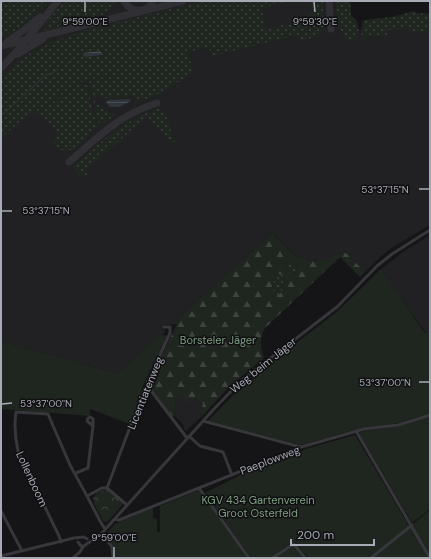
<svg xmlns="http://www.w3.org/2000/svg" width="431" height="559" viewBox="0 0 431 559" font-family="'DM Sans',sans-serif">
<defs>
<pattern id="grass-dots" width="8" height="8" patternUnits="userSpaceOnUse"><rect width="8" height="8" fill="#1f2620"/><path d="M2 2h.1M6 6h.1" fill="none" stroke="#3d433e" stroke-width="1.8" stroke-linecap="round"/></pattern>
<pattern id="forest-firs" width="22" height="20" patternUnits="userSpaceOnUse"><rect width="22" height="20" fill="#1f2620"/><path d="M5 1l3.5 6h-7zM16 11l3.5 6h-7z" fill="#3d433e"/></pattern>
<pattern id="park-crowns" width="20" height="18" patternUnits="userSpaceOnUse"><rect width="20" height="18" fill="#1f2620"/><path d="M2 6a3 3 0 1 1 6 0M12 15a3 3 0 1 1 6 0" fill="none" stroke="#3d433e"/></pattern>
<pattern id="water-rules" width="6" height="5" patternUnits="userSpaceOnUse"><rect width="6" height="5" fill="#2e353b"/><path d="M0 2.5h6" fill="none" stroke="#495055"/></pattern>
</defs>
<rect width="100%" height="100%" fill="#151416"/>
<!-- built -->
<path fill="#212123" d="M 1,1 L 350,1 L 351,13 L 350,14 L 357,21 L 358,29 L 361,30 L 362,21 L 430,15 L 430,225 L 393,247 L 379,258 L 365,272 L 346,253 L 342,253 L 315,262 L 295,256 L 275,235 L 270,235 L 184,313 L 178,324 L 164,325 L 164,329 L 165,332 L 124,368 L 121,369 L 116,373 L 1,341 L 1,330 L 2,329 L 1,324 Z
M 430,235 L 430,333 L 427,334 L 388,281 L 381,269 L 403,252 Z
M 176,397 L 197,398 L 201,403 L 203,402 L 203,406 L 201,417 L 186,431 L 183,427 L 185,426 L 174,415 Z"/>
<!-- grass -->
<path fill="url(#grass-dots)" d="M 1,1 L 50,1 L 25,24 L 1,39 Z
M 64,1 L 115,1 L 115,2 L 111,10 L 96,18 L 45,30 L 44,25 Z
M 203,1 L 289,1 L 261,8 L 266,29 L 305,20 L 313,11 L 311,1 L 323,1 L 325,27 L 319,36 L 299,41 L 297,35 L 212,56 L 209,47 L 188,52 L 193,73 L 158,94 L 135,104 L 135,97 L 132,96 L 106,98 L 100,99 L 100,97 L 95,97 L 95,102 L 94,105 L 101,105 L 103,108 L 115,115 L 99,126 L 89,82 L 96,79 L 127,75 L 96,78 L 78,83 L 47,105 L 18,123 L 1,138 L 1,76 L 25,56 L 51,42 L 87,30 Z
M 336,1 L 350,1 L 351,13 L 350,14 C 360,25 360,26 356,41 C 335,41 337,16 336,1 Z
M 414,11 C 418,15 425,12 430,14 L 430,31 L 408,32 L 408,29 L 388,30 L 388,35 L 365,37 L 365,41 L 361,40 L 364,20 L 392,17 Z
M 84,83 L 87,84 L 89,90 L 91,106 L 98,127 L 73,150 L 59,150 L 54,144 L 57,131 L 41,114 L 32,117 L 79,84 Z
M 160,108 L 170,123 L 171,136 L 176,140 L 174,142 L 172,141 L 171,142 L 147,116 L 86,170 L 88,173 L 84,177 L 81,177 L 73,167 C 101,142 123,120 160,108 Z
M 288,259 L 297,265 L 296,270 L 297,272 L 296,273 L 292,272 L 289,275 L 286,273 L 287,270 L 286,267 Z
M 277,273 L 281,275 L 287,283 L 279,295 L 277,295 L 272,287 Z"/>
<!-- forest -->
<path fill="url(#forest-firs)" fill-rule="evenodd" d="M 270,235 L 274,235 L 295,256 L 315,262 L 342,253 L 346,253 L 365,272 L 360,277 L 340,257 L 265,328 C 259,339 260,346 264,358 L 230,386 L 201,417 L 203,402 L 201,403 L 196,398 L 190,403 L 181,397 L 176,397 L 174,415 L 173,417 L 147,384 L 154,367 L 158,363 L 177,324 L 184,313 ZM 288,259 L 297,265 L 296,270 L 297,272 L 296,273 L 292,272 L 289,275 L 286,273 L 287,270 L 286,267 ZM 277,273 L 281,275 L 287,283 L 279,295 L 277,295 L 272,287 Z"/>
<!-- park -->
<path fill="url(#park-crowns)" d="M 107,489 L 123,504 L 107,522 L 103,521 L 94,504 L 93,498 L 98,492 Z"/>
<!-- garden -->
<path fill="#1f2620" d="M 381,269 L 425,333 L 430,333 L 430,413 L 398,423 L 354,430 L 301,445 L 208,421 L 245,383 L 339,310 Z
M 160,334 L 167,336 L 144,383 L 130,424 L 90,409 L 90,416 L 1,409 L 1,341 L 116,373 L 121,369 L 124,368 Z
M 430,416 L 430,509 L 412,523 L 359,433 L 365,431 L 399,426 Z
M 355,435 L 409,526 L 369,558 L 308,558 L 295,542 L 269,558 L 251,558 L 205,493 L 244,473 L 309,448 Z
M 199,490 L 248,558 L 114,558 L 113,547 L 105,535 L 115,524 L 153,507 L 153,518 L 157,519 L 157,532 L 160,532 L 160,506 Z
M 430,510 L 430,558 L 371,558 Z
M 294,546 L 303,558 L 274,558 Z"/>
<!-- water -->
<path fill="url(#water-rules)" d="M 101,51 L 101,55 L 84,57 L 83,53 Z
M 129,99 L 131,101 L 119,107 L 110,107 L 106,102 L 108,100 Z"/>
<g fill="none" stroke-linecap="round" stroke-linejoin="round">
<!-- stream -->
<path stroke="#2e353b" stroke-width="1" d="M 67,64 L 75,57
M 1,116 L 47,74 L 53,73 L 58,69"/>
<!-- taxiway -->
<path stroke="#303034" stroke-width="7" d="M 124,1 C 131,13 146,14 153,1
M 329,1 L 331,29
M 7,42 L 24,30 L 40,17
M 1,46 L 183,1
M 18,54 L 43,39
M 1,68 L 17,51 L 58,1
M 69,162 C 100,136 117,116 157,103"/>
<!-- minor -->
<path stroke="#36363b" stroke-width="3" d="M 164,327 L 170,327 L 170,333 L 147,383 L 149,388 L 187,438
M 90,417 L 93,419 L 93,426 L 87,421 L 88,418 Z
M 203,421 L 301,447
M 356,431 L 430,558
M 189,436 L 200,446 L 223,452 L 232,475
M 76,473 L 88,468 L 93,426
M 107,488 L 144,390 L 149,388
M 107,488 L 127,505
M 199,488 L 249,558
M 1,511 L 22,551
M 115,519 L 119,520 L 301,447 L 364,429 L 398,425 L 430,415
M 105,529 L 100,521 L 87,496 L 102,488 L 107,488
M 102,533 L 112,547 L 113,558
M 61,542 L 59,536 L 18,451 C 15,438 14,426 16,412 L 48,414 L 70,465 L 87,496
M 78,542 L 81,546 L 84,546 L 102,533 L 213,410 L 242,380 L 337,307 L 377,266 L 392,254 L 430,230
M 1,556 L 74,538 L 84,537 L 87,539
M 73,558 L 80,552 L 83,547
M 272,558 L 294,544 L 305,558
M 371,558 L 412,525"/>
</g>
<!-- ticks -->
<path fill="none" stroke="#a7abb5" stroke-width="1.5" d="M 85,2 L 85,12M 314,2 L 315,12M 419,189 L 429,189M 2,211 L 12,211M 419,382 L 429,382M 2,404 L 12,403M 114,547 L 114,557"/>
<g text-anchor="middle" stroke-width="3" stroke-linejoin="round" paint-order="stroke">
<!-- park labels -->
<g font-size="11" fill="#7f9f82" stroke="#100f11">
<text x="218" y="344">Borsteler Jäger</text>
<text x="258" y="504">KGV 434 Gartenverein<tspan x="258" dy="13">Groot Osterfeld</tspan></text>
</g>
<!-- street labels -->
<g font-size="11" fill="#a7abb5" stroke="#100f11">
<text transform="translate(263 365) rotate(-39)" y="4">Weg beim Jäger</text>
<text transform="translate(145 393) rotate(-68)" y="4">Licentiatenweg</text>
<text transform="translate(270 460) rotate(-21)" y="4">Paeplowweg</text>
<text transform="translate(32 479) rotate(65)" y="4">Lollenboom</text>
</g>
</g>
<g font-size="10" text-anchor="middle" fill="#a7abb5" stroke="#100f11" stroke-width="3" stroke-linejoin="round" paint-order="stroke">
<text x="85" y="25">9°59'00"E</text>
<text x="315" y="25">9°59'30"E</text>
<text x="385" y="193">53°37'15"N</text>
<text x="46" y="214">53°37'15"N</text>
<text x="385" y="386">53°37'00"N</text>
<text x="46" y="407">53°37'00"N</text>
<text x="114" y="541">9°59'00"E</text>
</g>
<!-- border -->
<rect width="431" height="559" fill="none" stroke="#a7abb5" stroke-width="4"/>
<!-- scale -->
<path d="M291 539v6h83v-6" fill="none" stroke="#a7abb5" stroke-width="2"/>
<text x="297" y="539" font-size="12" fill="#a7abb5" stroke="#100f11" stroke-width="3" paint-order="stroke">200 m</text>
</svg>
